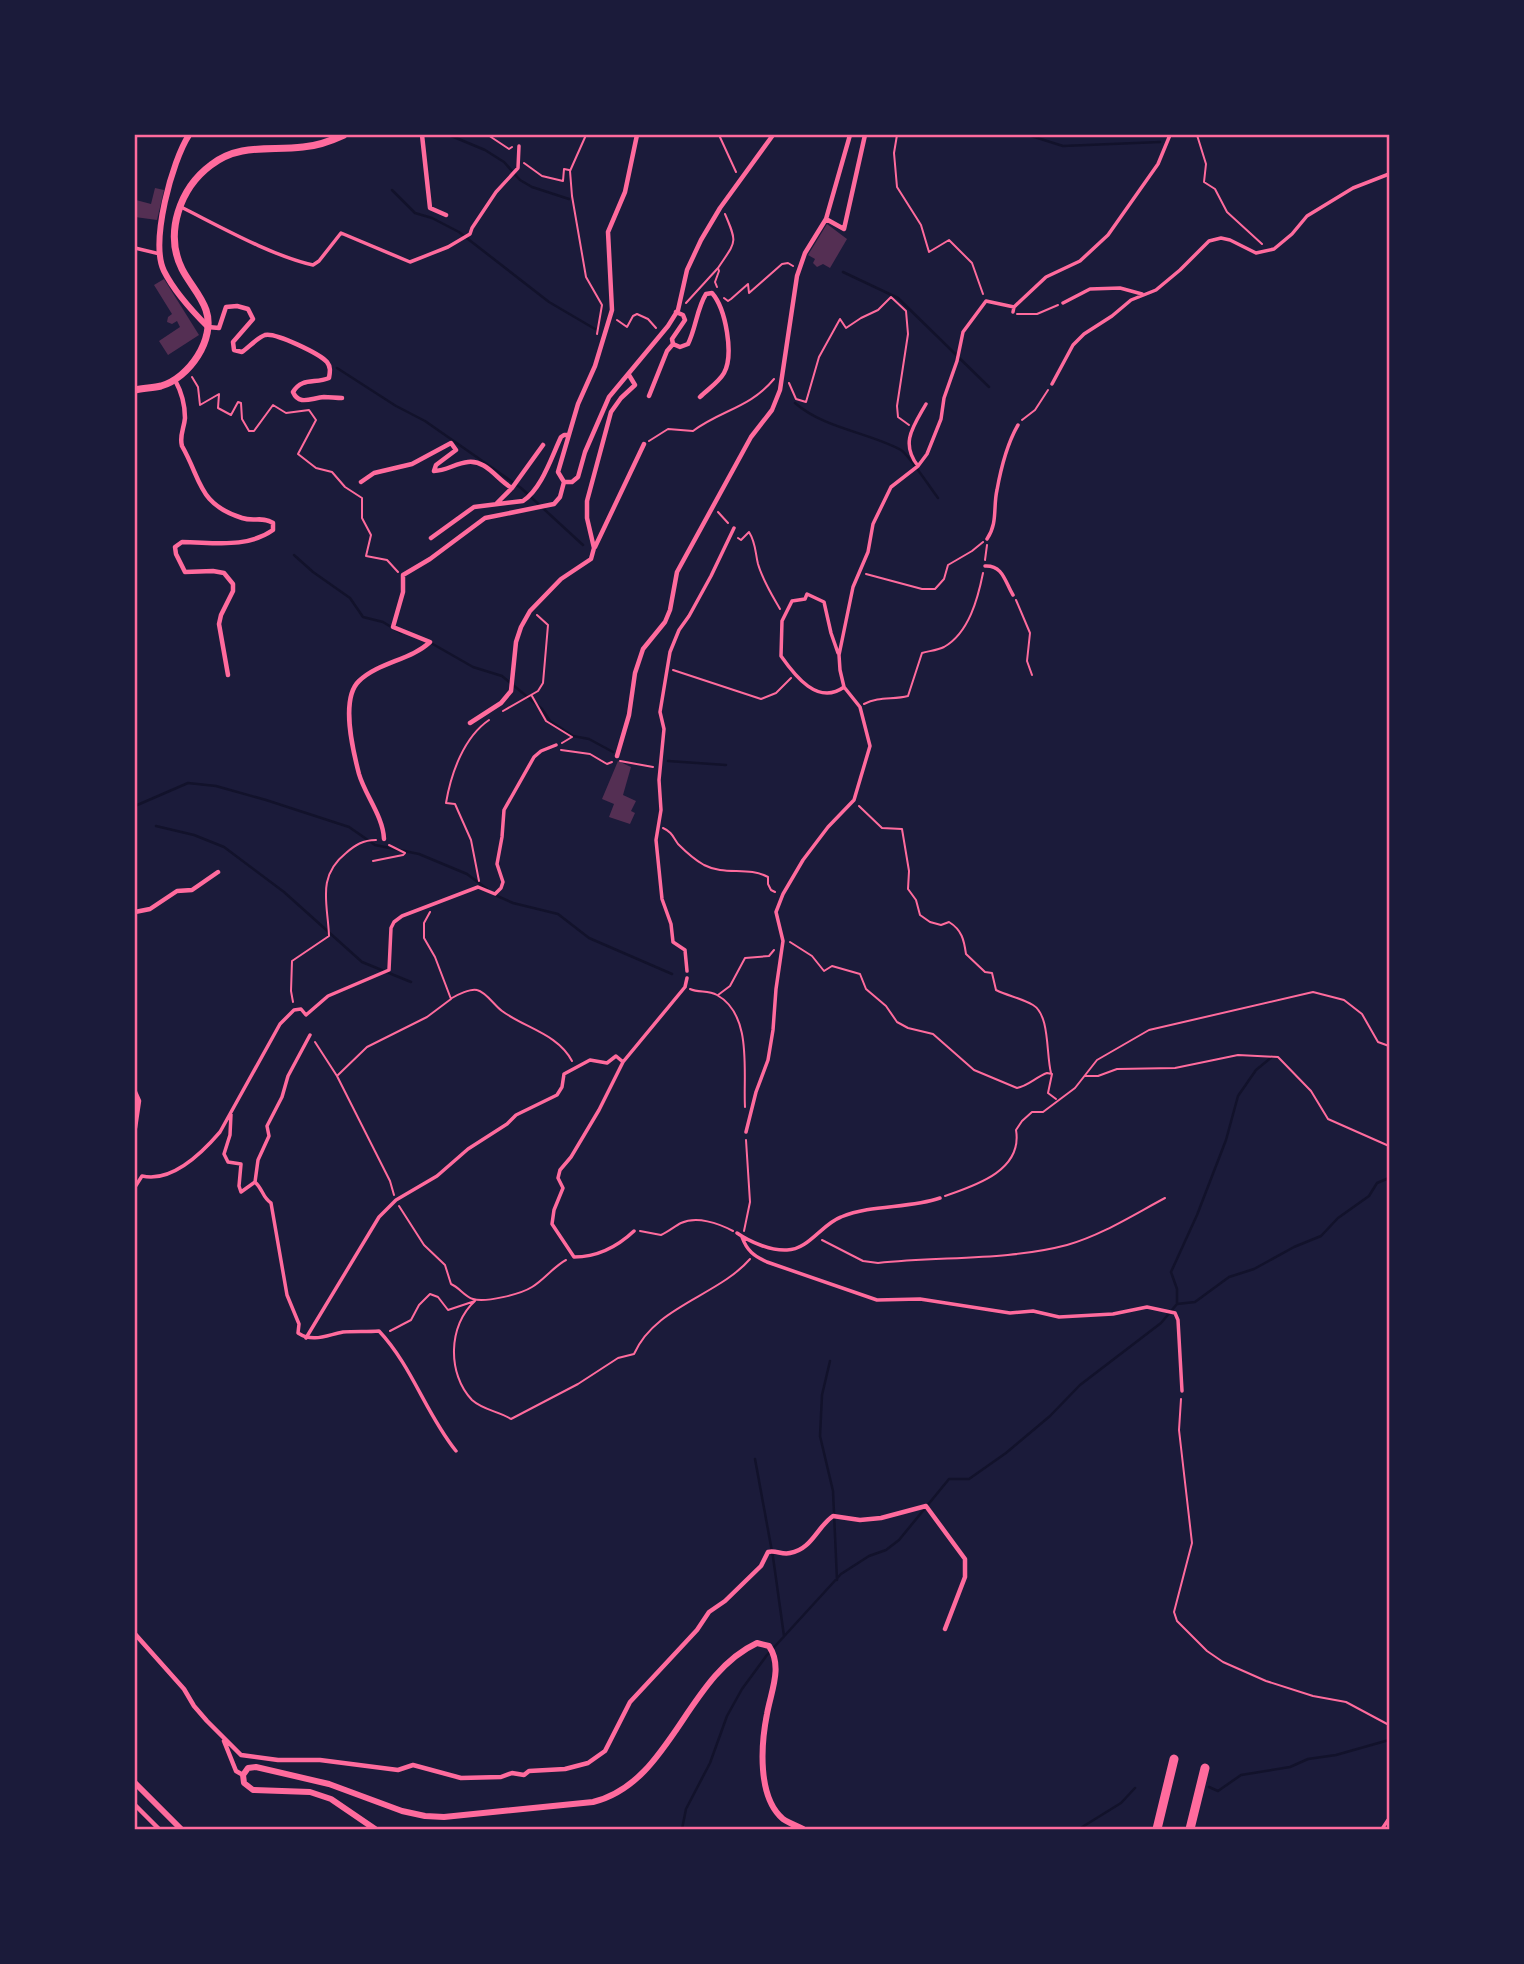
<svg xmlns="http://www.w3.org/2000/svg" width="1524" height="1964" viewBox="0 0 1524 1964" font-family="Montserrat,sans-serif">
<rect width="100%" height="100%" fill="#1b1b3a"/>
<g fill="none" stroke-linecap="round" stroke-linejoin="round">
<!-- stream -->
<path stroke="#12122b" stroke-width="2.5" d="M 449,135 L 485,150 L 504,162 L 520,180 L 532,187 L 569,199
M 1028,135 L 1063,146 L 1160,142
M 392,190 L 415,213 L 432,218 L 459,232 L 549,302 L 595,329
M 843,272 L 898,298 L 989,387
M 337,368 L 396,406 L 425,421 L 521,488 L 583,545
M 795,403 C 825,429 868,432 901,450 C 909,455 931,489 938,498
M 294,555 L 313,572 L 350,598 L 363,617 L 383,622 L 401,633
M 431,643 L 473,667 L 502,676 L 542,709 L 550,721 L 573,736 L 589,739 L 613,752
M 668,761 L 726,765
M 135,806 L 188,783 L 216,786 L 266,800 L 349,827 L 375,845 L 419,854 L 467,874 L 487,889
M 156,826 L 194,835 L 224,847 L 284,892 L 362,962 L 411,982
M 495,895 L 513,903 L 558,914 L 589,938 L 672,974
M 1177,1304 L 1177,1289 L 1171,1272 L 1197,1215 L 1226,1140 L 1238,1096 L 1256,1070 L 1273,1056
M 830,1361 L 822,1395 L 820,1436 L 833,1491 L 837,1580
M 755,1459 L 773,1557 L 784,1636
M 1209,1787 L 1218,1791 L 1241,1775 L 1290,1767 L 1308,1759 L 1336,1755 L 1389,1740
M 682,1829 L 686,1809 L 710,1763 L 727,1716 L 742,1689 L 767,1655 L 841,1574 L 869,1556 L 886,1550 L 899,1540 L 949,1479 L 969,1479 L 1006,1453 L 1050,1416 L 1080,1385 L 1161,1323 L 1177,1304 L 1195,1302 L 1229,1277 L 1254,1269 L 1294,1247 L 1321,1236 L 1338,1218 L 1369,1196 L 1377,1183 L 1389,1178
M 1079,1829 L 1121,1803 L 1135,1788"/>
</g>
<!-- building -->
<path fill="#542f53" d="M 155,188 L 164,190 L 157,220 L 135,217 L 136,200 L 151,204 Z
M 827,224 L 847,239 L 830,268 L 823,264 L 817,267 L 813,263 L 815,259 L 808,255 Z
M 164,279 L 199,335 L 168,355 L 159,341 L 180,327 L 177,321 L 172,324 L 167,322 L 168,317 L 172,314 L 154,285 Z
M 618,761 L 631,767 L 623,795 L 636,801 L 631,811 L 635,813 L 630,824 L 609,817 L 614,804 L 602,799 Z"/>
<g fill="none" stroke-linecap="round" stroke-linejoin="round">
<!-- path -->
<path stroke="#ff6b9d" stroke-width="2" d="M 488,135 L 509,149 L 512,147
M 586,135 L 570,171 L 572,196 L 586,277 L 602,305 L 597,334
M 719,135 L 736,172
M 897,135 L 894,153 L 897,187 L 921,225 L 929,252 L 949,240 L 972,263 L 983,294
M 1197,135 L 1206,164 L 1204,182 L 1215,189 L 1227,212 L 1262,244
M 524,163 L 542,176 L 563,181 L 564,169 L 569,170
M 718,268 C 736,241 738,244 725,214
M 724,298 L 728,301 L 731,299 L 748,284 L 749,293 L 782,264 L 788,263 L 793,266
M 686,303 L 718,268 L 719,271 L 715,282 L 717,287
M 1017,314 L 1037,314 L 1058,305
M 617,320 L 627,327 L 633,316 L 637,314 L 648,319 L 656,328
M 192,377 L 198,387 L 200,405 L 219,394 L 218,408 L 231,415 L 238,402 L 241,403 L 242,419 L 249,431 L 254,431 L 273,405 L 286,413 L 309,410 L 316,420 L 298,454 L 316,468 L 332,472 L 345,487 L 362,498 L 362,518 L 371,535 L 366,556 L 387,560 L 398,572
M 789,383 L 796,399 L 806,402 L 819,357 L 840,319 L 846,328 L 861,318 L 878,310 L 891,297 L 906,311 L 908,334 L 897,406 L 898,417 L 909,425
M 1022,420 L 1035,410 L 1048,390
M 649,441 L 668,429 L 693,431 C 721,410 750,408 774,379
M 718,512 L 728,523
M 738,538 L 741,540 L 749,532 C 756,543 755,552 758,564 C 763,581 772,595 780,609
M 985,560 L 987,545
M 866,574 L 922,589 L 935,589 L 944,579 L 948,565 L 972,551 L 983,542
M 1016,600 L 1030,633 L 1027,661 L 1032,675
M 673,670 L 761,699 L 776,693 L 791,678
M 532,696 L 546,721 L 572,737 L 562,743
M 864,704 C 879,696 893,700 908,696 L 922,653 C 929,651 938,650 944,647 C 969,633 978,598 983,573
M 503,711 L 538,691 L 543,683 L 548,625 L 537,615
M 561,750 L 590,754 L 607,764 L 612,762
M 620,761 L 653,767
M 859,806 L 882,828 L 902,829 L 909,871 L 908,889 L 916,900 L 920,915 L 930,922 L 941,925 L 949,922 C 962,930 964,940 966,954 L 985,972 L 992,973 L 996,990 C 1008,996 1021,998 1033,1005 C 1050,1015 1046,1054 1051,1073
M 663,828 C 672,832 673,837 678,844 C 685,851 695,860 704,865 C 725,876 748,866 768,877 L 768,884 L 771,890 L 775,892
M 373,861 L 403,855 L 405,853 L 389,845
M 479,881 L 471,840 L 455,804 L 446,803 C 451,773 464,737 489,720
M 790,942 L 812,956 L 824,971 L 832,966 L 860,974 L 866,989 L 886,1006 L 897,1022 L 908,1028 L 933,1034 L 974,1070 L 1017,1088 C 1028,1086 1036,1077 1047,1073 L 1052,1074 L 1048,1093 L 1056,1099
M 690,989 C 699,993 708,990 717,995 C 753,1015 743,1072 745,1107
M 718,995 L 730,986 L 745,958 L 769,956 L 774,950
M 452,998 C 457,995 471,988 477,990 C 486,992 494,1005 502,1011 C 525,1028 558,1034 572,1061
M 293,1002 L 291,991 L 292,961 L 329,936 C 328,904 316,877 346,853 C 355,845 363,840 376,840
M 315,1042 L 337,1076 L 390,1181 L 394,1195
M 338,1075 L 367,1047 L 427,1017 L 451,999 L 435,957 L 424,938 L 424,923 L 430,912
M 1085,1076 L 1098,1076 L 1117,1069 L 1175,1068 L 1238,1055 L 1278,1057 L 1311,1091 L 1328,1119 L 1389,1146
M 945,1196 C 974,1186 1023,1171 1016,1130 L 1022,1121 L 1032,1112 L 1043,1112 L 1075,1088 L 1097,1060 L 1149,1030 L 1313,992 L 1344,1000 L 1362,1014 L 1378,1042 L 1389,1046
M 399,1206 L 424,1245 L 445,1265 L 451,1284 C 460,1288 464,1296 473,1299 C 485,1303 521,1294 532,1287 C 544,1280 553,1267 566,1260
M 640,1231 L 661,1235 C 668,1232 675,1226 681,1223 C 697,1216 718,1223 733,1231
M 744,1231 L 750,1202 L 746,1140
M 822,1240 L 863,1261 L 878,1263 C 941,1256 1006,1261 1067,1245 C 1102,1235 1133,1215 1165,1198
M 475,1301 C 448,1325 447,1374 472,1400 C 483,1410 498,1411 511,1419 L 578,1384 L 618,1358 L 634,1354 C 655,1306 718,1296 750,1259
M 390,1331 L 411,1320 L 419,1305 L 430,1294 L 438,1297 L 448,1310 L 475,1301
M 1181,1399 L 1179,1430 L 1192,1543 L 1174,1612 L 1177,1621 L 1207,1651 L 1223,1662 L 1266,1681 L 1313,1696 L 1346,1702 L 1389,1725"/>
<!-- pedestrian -->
<path stroke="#ff6b9d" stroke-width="3.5" d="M 181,207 C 219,226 272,256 313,265 L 319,261 L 341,233 L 410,262 L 448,247 L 470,234 L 472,228 L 496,192 L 518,168 L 519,146
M 135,248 L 160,254
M 1063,303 L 1090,289 L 1120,288 L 1142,294
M 1013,312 L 1014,307 L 1046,277 L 1080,261 L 1108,235 L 1158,164 L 1170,135
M 1052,384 L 1073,345 L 1084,334 L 1112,316 L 1131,300 L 1156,290 L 1180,270 L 1209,241 L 1221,238 L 1230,240 L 1256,253 L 1274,249 L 1292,234 L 1307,216 L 1353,188 L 1389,174
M 918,466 C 900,443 913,427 926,404
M 987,539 C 998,523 993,507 997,490 C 1001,468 1007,444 1018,425
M 985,566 C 1003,565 1005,582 1013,595
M 838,653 L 831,633 L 824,602 L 807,594 L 805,599 L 792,601 L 782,621 L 781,656 C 795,676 818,706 844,687
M 687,971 L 685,950 L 673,942 L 671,924 L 662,899 L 656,840 L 661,810 L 659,780 L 664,729 L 660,712 L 670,652 L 679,630 L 689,616 L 711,576 L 734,528
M 310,1035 L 288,1076 L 282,1097 L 267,1126 L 269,1136 L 258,1160 L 255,1182 C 263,1189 262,1197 271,1203 L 287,1295 L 299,1324 L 298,1333 C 313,1343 327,1335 343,1332 C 355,1331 367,1332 379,1331 C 412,1366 426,1414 456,1451
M 231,1114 L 230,1135 L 224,1154 L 228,1162 L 241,1164 L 239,1186 L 241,1192 L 255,1182
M 746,1132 L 756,1092 L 768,1060 L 773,1030 L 776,989 L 783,941 L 776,912 L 783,894 L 803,860 L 828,827 L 854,800 L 870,746 L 860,707 L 844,687 L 840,670 L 839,655 L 853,587 L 868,552 L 873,524 L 891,487 L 918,466 L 927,454 L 941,419 L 944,398 L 957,361 L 963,332 L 986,301 L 1014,307
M 135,1187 L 142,1176 C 172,1183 202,1153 220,1132 L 280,1024 L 294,1010 L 301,1009 L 306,1015 L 328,996 L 389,970 L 391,928 L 394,922 L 402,916 L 478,887 L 495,894 L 501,888 L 503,882 L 497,864 L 502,837 L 504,810 L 534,757 L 541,751 L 556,745
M 634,1231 C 617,1247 597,1257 574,1257 L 552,1224 L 554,1210 L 563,1188 L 558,1178 L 560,1170 L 571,1157 L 599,1110 L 623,1062 L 685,987 L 687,978
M 737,1233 C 750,1242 771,1251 787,1250 C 808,1250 822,1224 841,1217 C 873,1204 908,1209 940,1198
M 742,1237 C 747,1251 754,1256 767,1262 L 877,1300 L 920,1299 L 1010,1313 L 1033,1311 L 1059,1317 L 1113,1314 L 1147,1307 L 1175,1313 L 1178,1320 L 1182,1391
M 306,1338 L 379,1217 L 396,1200 L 437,1176 L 468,1149 L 507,1124 L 516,1115 L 557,1095 L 562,1087 L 564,1074 L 590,1060 L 607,1063 L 616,1056 L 623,1062
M 1382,1829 L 1388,1820"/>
<!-- minor -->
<path stroke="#ff6b9d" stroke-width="4.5" d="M 422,135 L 430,208 L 446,215
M 637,135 L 625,192 L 608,232 L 612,310 L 595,366 L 578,404 L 558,472 L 564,482 L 572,482 L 578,477 L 585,452 L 609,397 L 668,326 L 678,310 L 687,270 L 701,240 L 720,208 L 773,135
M 826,219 L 844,229 L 865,135
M 208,327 L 219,328 L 226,307 L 237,306 L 248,309 L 253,319 L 233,342 L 234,350 L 242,352 C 249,347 257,338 265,335 C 275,332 320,354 327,362 C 331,367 330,372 329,378 C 315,384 302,377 293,392 C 299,406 311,398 324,397 C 330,397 336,398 342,398
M 673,344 L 680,347 L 688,344 C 696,328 697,308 706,294 L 712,293 C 726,309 734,355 724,373 C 719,382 707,390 700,397
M 175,380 C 181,391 185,406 185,418 C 184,429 179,436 182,446 C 202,481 198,504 242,518 C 254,522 262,516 273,523 L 273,530 C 246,549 213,542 182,542 L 175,547 L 176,554 L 185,572 L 213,571 L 224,573 L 233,584 L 233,591 L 221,615 L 219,624 L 228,675
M 649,396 L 667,351 L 673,344 L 672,339 L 685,320 L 683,315 L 676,312
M 361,482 L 374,473 L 412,464 L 451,443 L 456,450 L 436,465 L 434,471 C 446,471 456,463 468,462 C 487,460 497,480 512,488
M 497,503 L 512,488 L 543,445
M 431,538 L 474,507 L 523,501 C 542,488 551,458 561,437 L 564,435 L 569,435
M 595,547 L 644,444
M 470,723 L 501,703 L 511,691 L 516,642 L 521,627 L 530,611 L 561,579 L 591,559 L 594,548 L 587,518 L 587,501 L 611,412 L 621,398 L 635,385 L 629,375
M 617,756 L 629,715 L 635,673 L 643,649 L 665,622 L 670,610 L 677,572 L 751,437 L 772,410 L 780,390 L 797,276 L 805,253 L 826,219 L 850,135
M 384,839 C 383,816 365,795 359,774 C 353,751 340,699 359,681 C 379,662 411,660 430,642 L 393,627 L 403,592 L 403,575 L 430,559 L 485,518 L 554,504 L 560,497 L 564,482
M 135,912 L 150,909 L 177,891 L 192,890 L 218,872
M 135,1092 L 139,1101 L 135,1128
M 135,1634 L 184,1689 L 194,1706 L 207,1721 L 241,1755 L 278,1760 L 320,1760 L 398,1770 L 413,1765 L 461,1778 L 501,1777 L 512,1773 L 524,1775 L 529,1771 L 565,1769 L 588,1763 L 605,1751 L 630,1702 L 697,1630 L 709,1612 L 725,1601 L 761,1566 L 768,1552 C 776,1550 782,1555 790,1553 C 812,1549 817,1527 833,1516 L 860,1520 L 881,1518 L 926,1506 L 965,1559 L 965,1577 L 945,1629
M 224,1741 L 236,1771 L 243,1775
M 135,1805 L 159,1829"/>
<!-- tertiary -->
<path stroke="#ff6b9d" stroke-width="6" d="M 189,135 C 172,161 150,242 164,271 C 174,291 193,312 208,327
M 135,1783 L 181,1829
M 375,1829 L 331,1799 L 310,1792 L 253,1790 L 244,1783 L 243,1775 L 248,1768 L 256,1767 L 329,1784 L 402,1811 L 425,1816 L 444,1817 L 593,1802 C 671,1783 686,1676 757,1643 L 769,1646 C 783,1667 771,1691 767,1714 C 761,1744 757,1797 783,1819 C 789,1823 797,1826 803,1829"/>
<!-- primary -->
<path stroke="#ff6b9d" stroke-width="7" d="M 135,390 C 143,388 153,388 161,386 C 189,378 216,339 206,310 C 201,295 189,283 182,269 C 164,233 180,188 211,165 C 239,143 270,151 303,147 C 318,146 331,141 344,135"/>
<!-- motorway -->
<path stroke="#ff6b9d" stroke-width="9" d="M 1157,1829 L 1174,1759
M 1190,1829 L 1205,1768"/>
</g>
<!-- border -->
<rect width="1524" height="1964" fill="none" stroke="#1b1b3a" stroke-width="273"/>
<rect x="136" y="136" width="1252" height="1692" fill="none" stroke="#ff6b9d" stroke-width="2.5"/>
</svg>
